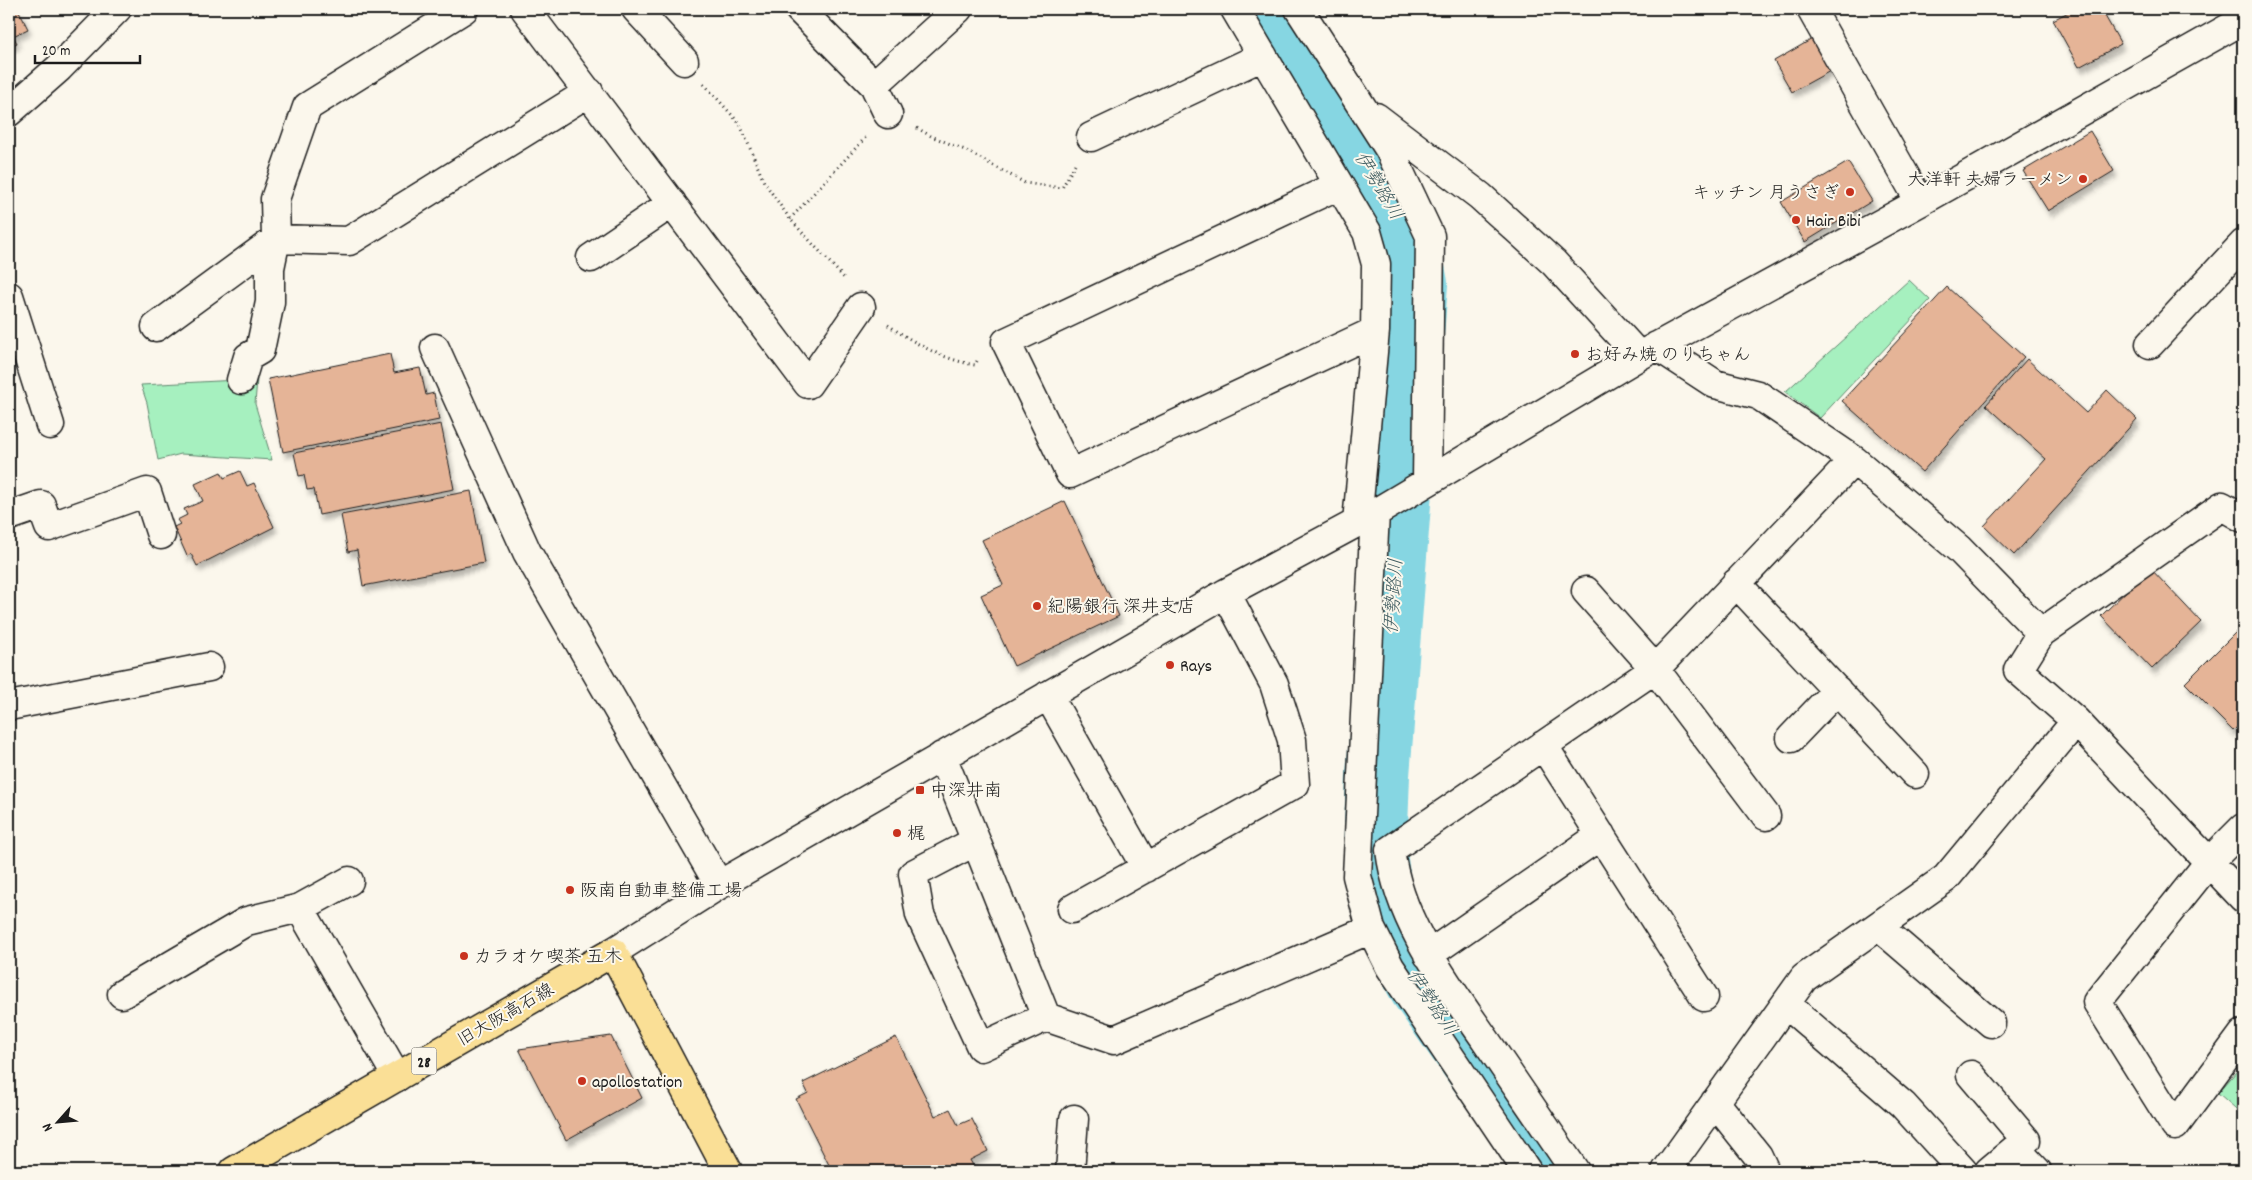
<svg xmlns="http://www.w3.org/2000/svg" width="2252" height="1180" viewBox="0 0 2252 1180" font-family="Dekko,'Klee One',sans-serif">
<defs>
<filter id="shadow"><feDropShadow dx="3" dy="5.5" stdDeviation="2.5" flood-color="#0004"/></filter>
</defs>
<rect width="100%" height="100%" fill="#fbf7ec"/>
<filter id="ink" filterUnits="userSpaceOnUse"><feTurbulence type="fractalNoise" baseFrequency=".02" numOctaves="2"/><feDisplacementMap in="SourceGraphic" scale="10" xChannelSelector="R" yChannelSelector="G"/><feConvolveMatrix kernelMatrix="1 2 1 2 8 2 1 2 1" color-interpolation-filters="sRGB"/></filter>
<g filter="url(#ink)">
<!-- green -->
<path fill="#a6f0bf" stroke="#61866e" d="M 1909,280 L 1930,300 L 1820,418 L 1785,392 Z
M 257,379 L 255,404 L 272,460 L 181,454 L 158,460 L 147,403 L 141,385 Z
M 2243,1064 L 2243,1115 L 2218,1093 Z"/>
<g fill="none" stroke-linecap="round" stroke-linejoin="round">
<!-- river -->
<path stroke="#86d6e2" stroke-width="64" d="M 1273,9 L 1405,227 L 1416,284 L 1378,775 L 1375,854 L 1381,897 L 1395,939 L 1420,986 L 1550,1171"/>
</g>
<!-- building -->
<path fill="#e5b497" stroke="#1c1c1c" filter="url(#shadow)" d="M 9,9 L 18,9 L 28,29 L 13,36 L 17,43 L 9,47 Z
M 2074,9 L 2101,9 L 2121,44 L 2079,67 L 2053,20 Z
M 1814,38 L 1832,70 L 1792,92 L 1774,61 Z
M 2090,131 L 2114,171 L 2048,211 L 2023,171 Z
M 1848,162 L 1872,201 L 1805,242 L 1781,202 Z
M 1947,287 L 2024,357 L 1922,472 L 1842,401 Z
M 390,354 L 394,373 L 420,368 L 426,395 L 434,393 L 439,420 L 283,452 L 268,379 Z
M 2027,359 L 2086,413 L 2107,390 L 2137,419 L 2014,555 L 1984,526 L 2046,459 L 1986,405 Z
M 441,424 L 454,489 L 319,515 L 314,489 L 307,490 L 304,475 L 299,476 L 294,453 Z
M 240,471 L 247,486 L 254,483 L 274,527 L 197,566 L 191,554 L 187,556 L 174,527 L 180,524 L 177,520 L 187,515 L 184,509 L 203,501 L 195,484 L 221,472 L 224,478 Z
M 471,491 L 484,563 L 363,586 L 357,550 L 348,552 L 341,515 Z
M 1065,501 L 1119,616 L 1014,666 L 981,595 L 1003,585 L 982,540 Z
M 2150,568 L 2201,622 L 2152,669 L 2101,616 Z
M 2243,625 L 2243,721 L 2233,731 L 2185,683 Z
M 611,1036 L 642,1098 L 566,1140 L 519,1049 Z
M 896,1037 L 935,1116 L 950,1109 L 958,1125 L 972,1119 L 988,1151 L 970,1160 L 976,1171 L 832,1171 L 796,1099 L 808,1093 L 803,1083 Z"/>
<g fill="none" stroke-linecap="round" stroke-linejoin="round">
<!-- minor casing -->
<g stroke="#1c1c1c" stroke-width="31">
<path id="minor" d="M 525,9 L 808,384 L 861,307
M 636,9 L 684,61
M 799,9 L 874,85 L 888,114
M 1235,9 L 1367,232 L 1376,264 L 1375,331 L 1357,522
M 1299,9 L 1389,149 L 1430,236 L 1427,482
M 1811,9 L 1920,202
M 874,85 L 958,9
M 9,112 L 59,68 L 117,9
M 1376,117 L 1480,196 L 1554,263 L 1639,356
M 1091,137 L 1263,56
M 1339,185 L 1006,342 L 1070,474 L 1375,331
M 591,258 L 672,203
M 9,296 L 50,425
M 156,327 L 276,239 L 349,241 L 589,92
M 2150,344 L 2243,244
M 1657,346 L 1715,384 L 1758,395 L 1854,460 L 1959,549 L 2041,633 L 2018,670 L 2076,721 L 2243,898
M 435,348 L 527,552 L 719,885
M 241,380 L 248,357 L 260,350 L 270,302 L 270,268 L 276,239 L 275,199 L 307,107 L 464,9
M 1375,513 L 1357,876 L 1371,929 L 1390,967 L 1527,1171
M 9,516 L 41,505 L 49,527 L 147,492 L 161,535
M 1736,583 L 1915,774
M 1586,591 L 1655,669 L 1766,816
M 2041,633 L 2222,506 L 2243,518
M 1048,695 L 1146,868
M 9,706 L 209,667
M 1791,738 L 1837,690
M 1543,745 L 1704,997
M 942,756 L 1046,1017 L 1114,1040 L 1371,929
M 2243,828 L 2210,861 L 2097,1002 L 2175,1126 L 2243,1034
M 976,841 L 913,874 L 920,915 L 981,1047 L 1046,1017
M 300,908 L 397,1077
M 1072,909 L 1295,784 L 1292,740 L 1274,684 L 1226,593
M 1878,926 L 1991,1023
M 613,952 L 719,885 L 1226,593 L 1375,513 L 1639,356 L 1920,202 L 2243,20
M 1428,955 L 1601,835
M 122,994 L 247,921 L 300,908 L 349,881
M 1786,1004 L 1903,1105 L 1963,1171
M 1971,1075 L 2026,1140 L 1989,1171
M 1715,1102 L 1758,1156 L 1765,1171
M 2016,1149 L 2037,1171
M 1070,1171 L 1074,1119
M 1575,1171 C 1545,1127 1515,1083 1485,1039 C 1445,981 1399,922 1390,850 L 1655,669 L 1854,460
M 1666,1171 L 1804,978 L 1946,878 L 2076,721"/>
</g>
<!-- major casing -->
<g stroke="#1c1c1c" stroke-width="31">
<path id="major" d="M 234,1171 L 613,952 L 728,1171"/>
</g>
<!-- path -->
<path stroke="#1c1c1c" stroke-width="3" stroke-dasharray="1 4" stroke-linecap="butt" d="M 704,84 L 740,124 L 764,182 L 790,219 L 845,279
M 917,128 L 931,136 L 965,150 L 1025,183 L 1062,188 L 1075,164
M 790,219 L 866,137
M 888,325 C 916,344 942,359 975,365 L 978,359"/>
<!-- minor -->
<use href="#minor" stroke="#fbf7ec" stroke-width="28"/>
<!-- major -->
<use href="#major" stroke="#fadf96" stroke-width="28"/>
</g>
</g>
<!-- markers -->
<g fill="#c8321e" stroke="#fbf7ec" stroke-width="2">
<circle cx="2083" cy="179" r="5"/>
<circle cx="1850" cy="192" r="5"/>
<circle cx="1796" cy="220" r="5"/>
<circle cx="1575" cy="354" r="5"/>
<circle cx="1037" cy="606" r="5"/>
<circle cx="1170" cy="665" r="5"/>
<rect x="915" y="785" width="10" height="10" rx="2.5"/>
<circle cx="897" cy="833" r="5"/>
<circle cx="570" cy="890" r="5"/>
<circle cx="464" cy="956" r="5"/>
<circle cx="582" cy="1081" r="5"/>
</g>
<g text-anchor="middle" stroke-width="4" stroke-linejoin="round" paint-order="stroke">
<!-- shield labels -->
<rect fill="#fbf7ec" stroke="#5f5e5a" stroke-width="1" x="411.5" y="1047.5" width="25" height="27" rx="4"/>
<g font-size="16" font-weight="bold" fill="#1c1c1c">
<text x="424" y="1067">28</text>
</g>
<!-- poi labels -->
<g font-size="18" fill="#1c1c1c" stroke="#fbf7ec" text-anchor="start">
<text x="2073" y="185" text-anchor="end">大洋軒 夫婦ラーメン</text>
<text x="1840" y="198" text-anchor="end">キッチン 月うさぎ</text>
<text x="1806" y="226">Hair Bibi</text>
<text x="1585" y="360">お好み焼 のりちゃん</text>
<text x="1047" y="612">紀陽銀行 深井支店</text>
<text x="1180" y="671">Rays</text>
<text x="930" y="796">中深井南</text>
<text x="907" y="839">梶</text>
<text x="580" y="896">阪南自動車整備工場</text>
<text x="474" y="962">カラオケ喫茶 五木</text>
<text x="592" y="1087">apollostation</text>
</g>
<!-- street labels -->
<g font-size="18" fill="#1c1c1c" stroke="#fbf7ec">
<text transform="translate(505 1014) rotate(-30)" y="6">旧大阪高石線</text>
</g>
<!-- water labels -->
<g font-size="19" font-style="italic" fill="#415d61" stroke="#fbf7ec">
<text transform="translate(1380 185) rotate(59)" y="7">伊勢路川</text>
<text transform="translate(1392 596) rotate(-86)" y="7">伊勢路川</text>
<text transform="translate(1433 1002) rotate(57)" y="7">伊勢路川</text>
</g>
</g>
<!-- margin -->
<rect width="2252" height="1180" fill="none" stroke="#fbf7ec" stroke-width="30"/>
<rect x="15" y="15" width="2222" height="1150" fill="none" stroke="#1c1c1c" stroke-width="2" filter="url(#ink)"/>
<!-- north arrow -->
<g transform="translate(58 1122) rotate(243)" stroke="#fbf7ec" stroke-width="4" paint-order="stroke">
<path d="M0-4L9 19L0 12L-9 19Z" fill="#1c1c1c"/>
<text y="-8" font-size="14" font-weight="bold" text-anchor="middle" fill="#1c1c1c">N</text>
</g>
<!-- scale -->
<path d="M35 55v8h105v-8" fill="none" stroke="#1c1c1c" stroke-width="2.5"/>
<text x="42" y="55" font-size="15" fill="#1c1c1c" stroke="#fbf7ec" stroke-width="4" paint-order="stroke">20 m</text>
</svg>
